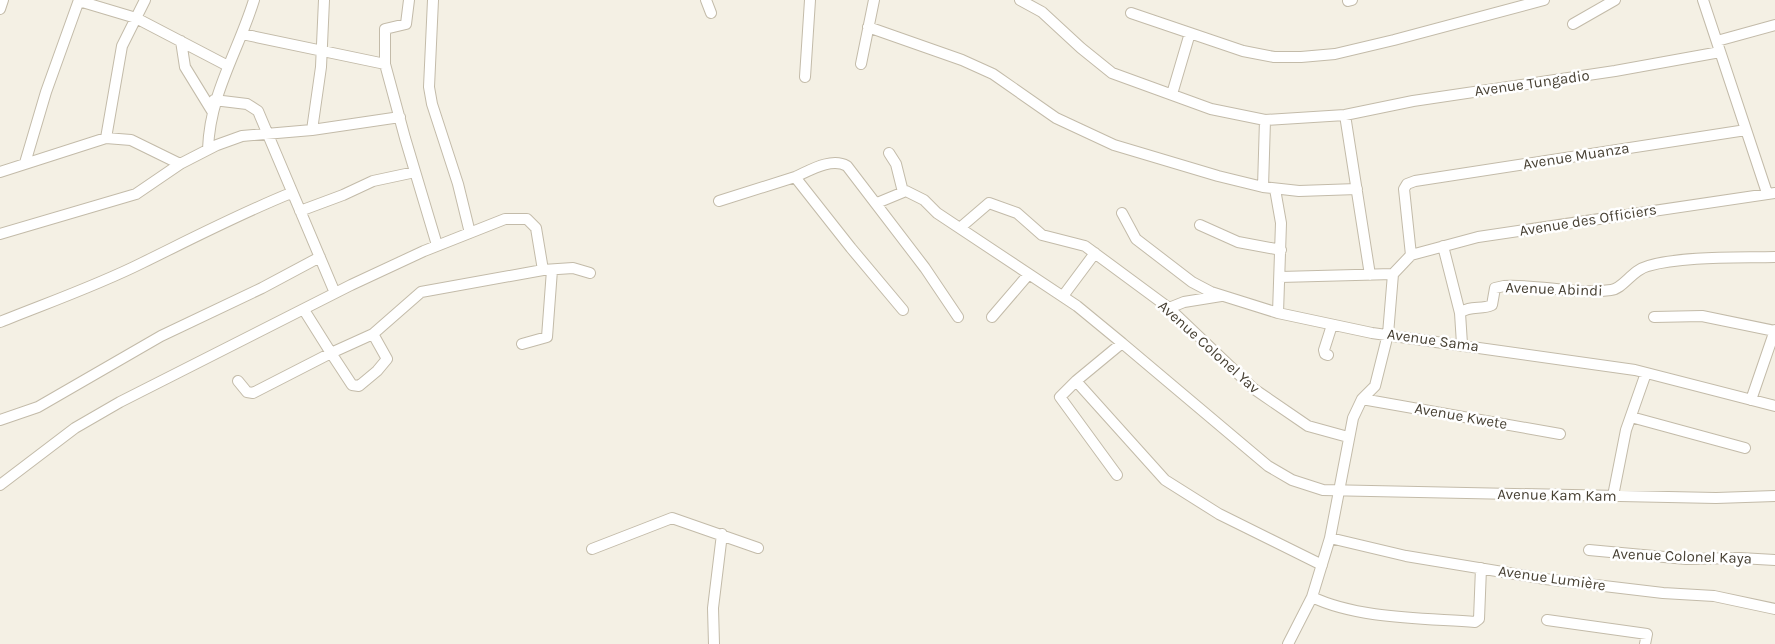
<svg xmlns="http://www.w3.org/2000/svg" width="1775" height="644" viewBox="0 0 1775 644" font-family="Karla,sans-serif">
<rect width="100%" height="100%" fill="#f4f0e4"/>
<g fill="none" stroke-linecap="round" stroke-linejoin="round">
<!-- minor casing -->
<g stroke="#c3bba9" stroke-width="12">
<path id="minor" d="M 409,0 L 406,24 L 385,29 L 385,64 L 405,138 L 437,245
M 433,0 L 429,87 L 432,104 L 458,184 L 470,233
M 706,0 L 711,13
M 1020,0 L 1042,12 L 1081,48 L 1112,73 L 1211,109 L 1265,120 L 1345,115 L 1413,101 L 1615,71 L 1720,52
M 1703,0 L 1767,193
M 79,1 L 136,18 L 228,66
M 1348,1 L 1352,0
M 0,9 L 3,0
M 1131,13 L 1243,51 L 1274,57 L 1301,57 L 1335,54 L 1394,40 L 1544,0
M 1573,24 L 1615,0
M 868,27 L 962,60 L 993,74 L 1056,118 L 1114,145 L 1218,176 L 1263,187 L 1299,191 L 1357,189
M 242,34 L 385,64
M 181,41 L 185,67 L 212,111
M 1717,41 L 1775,25
M 861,64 L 874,0
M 805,77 L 810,0
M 1172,94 L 1190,33
M 214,100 L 247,104 L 258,111 L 335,293
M 1345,115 L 1370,275
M 312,130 L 321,67 L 324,0
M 106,138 L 122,46 L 145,0
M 208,149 C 210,93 238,52 254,0
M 889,153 L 896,164 L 903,192
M 25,163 L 46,92 L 79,0
M 0,172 L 106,138 L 131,140 L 180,164
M 1263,187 L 1265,120
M 1275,189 L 1281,223 L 1278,313
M 719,201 L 795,177
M 877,203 L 906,191 L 924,200 L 937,213 L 1077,306 L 1122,343
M 300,211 L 343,195 L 373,181 L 415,172
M 1122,213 L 1136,239 L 1192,282 L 1211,292 L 1278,313 L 1372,333 L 1635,370 L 1775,406
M 1200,225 L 1238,242 L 1281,250
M 961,227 L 989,203 L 1017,213 L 1042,235 L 1085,246 L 1169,308 L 1254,389 L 1308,426 L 1348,437
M 0,234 L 136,194 L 180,164 L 217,145 L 242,136 L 312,130 L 400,117
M 1443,246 L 1460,313 L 1462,344
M 1411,255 L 1404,189 L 1407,184 L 1415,181 L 1746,130
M 1280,277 L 1393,274
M 1063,296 L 1095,253
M 1169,308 L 1184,302 L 1221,296
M 304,310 L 331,353 L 373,334 L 421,292 L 543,270 L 573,268 L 590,273
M 903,310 L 851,248 L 795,177 C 809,171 831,157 847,166 L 925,268 L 958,317
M 1460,313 C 1469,305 1482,310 1492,305 L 1495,288 L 1504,286 C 1539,284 1575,295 1611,290 C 1623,289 1632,270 1648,266 C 1682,256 1739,258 1775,257
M 992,317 L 1028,275
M 1654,317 L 1702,316 L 1775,331
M 0,322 C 47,303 96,286 142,263 C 191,239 239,214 291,193
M 522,344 L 547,337 L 552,270
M 1328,355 L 1325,354 L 1324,350 L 1332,325
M 238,381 L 247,392 L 253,393 L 331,353 L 352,385 L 359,386 L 377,371 L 387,359 L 373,334
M 1076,381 L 1165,480 L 1219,514 L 1322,565
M 1362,399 L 1560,434
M 1751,400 L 1775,330
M 1631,417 L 1745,448
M 0,420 L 38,407 L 161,336 L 262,288 L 320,257
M 1117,475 L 1060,397 L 1076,381 L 1122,343 L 1268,466 L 1292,480 L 1323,490 L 1716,498 L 1775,496
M 0,485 L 75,428 L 120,402 L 351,285 L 424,251 L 505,219 L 527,219 L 536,228 L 543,270
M 1613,496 L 1626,430 L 1646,373
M 1330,538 L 1406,556 L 1545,579 L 1663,593 L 1714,596 L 1775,609
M 592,549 L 672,518 L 758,548
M 1589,550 L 1686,559 L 1740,558 L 1775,560
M 1312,597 C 1358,619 1424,618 1475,622 L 1479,619 L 1481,568
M 1547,620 L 1647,634 L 1645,644
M 714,644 L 713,608 L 722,534
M 1288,644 L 1312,597 L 1330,538 L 1353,418 L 1362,399 L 1375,386 L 1388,334 L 1393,274 L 1411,255 L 1478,237 L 1775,193"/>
</g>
<!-- minor -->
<use href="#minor" stroke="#fff" stroke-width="10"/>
</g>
<g text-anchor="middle" stroke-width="5" stroke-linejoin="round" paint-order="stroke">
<!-- street labels -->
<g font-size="15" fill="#474033" stroke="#fff">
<text transform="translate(1532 83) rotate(-8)" y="5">Avenue Tungadio</text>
<text transform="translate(1576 156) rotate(-9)" y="5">Avenue Muanza</text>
<text transform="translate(1588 220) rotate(-9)" y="5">Avenue des Officiers</text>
<text transform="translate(1554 289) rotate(2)" y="5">Avenue Abindi</text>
<text transform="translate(1433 340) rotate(8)" y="5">Avenue Sama</text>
<text transform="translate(1209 347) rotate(42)" y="5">Avenue Colonel Yav</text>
<text transform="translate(1461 416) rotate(10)" y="5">Avenue Kwete</text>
<text transform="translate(1557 495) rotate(1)" y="5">Avenue Kam Kam</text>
<text transform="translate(1682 556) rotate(2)" y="5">Avenue Colonel Kaya</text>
<text transform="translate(1552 578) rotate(8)" y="5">Avenue Lumière</text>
</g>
</g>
</svg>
